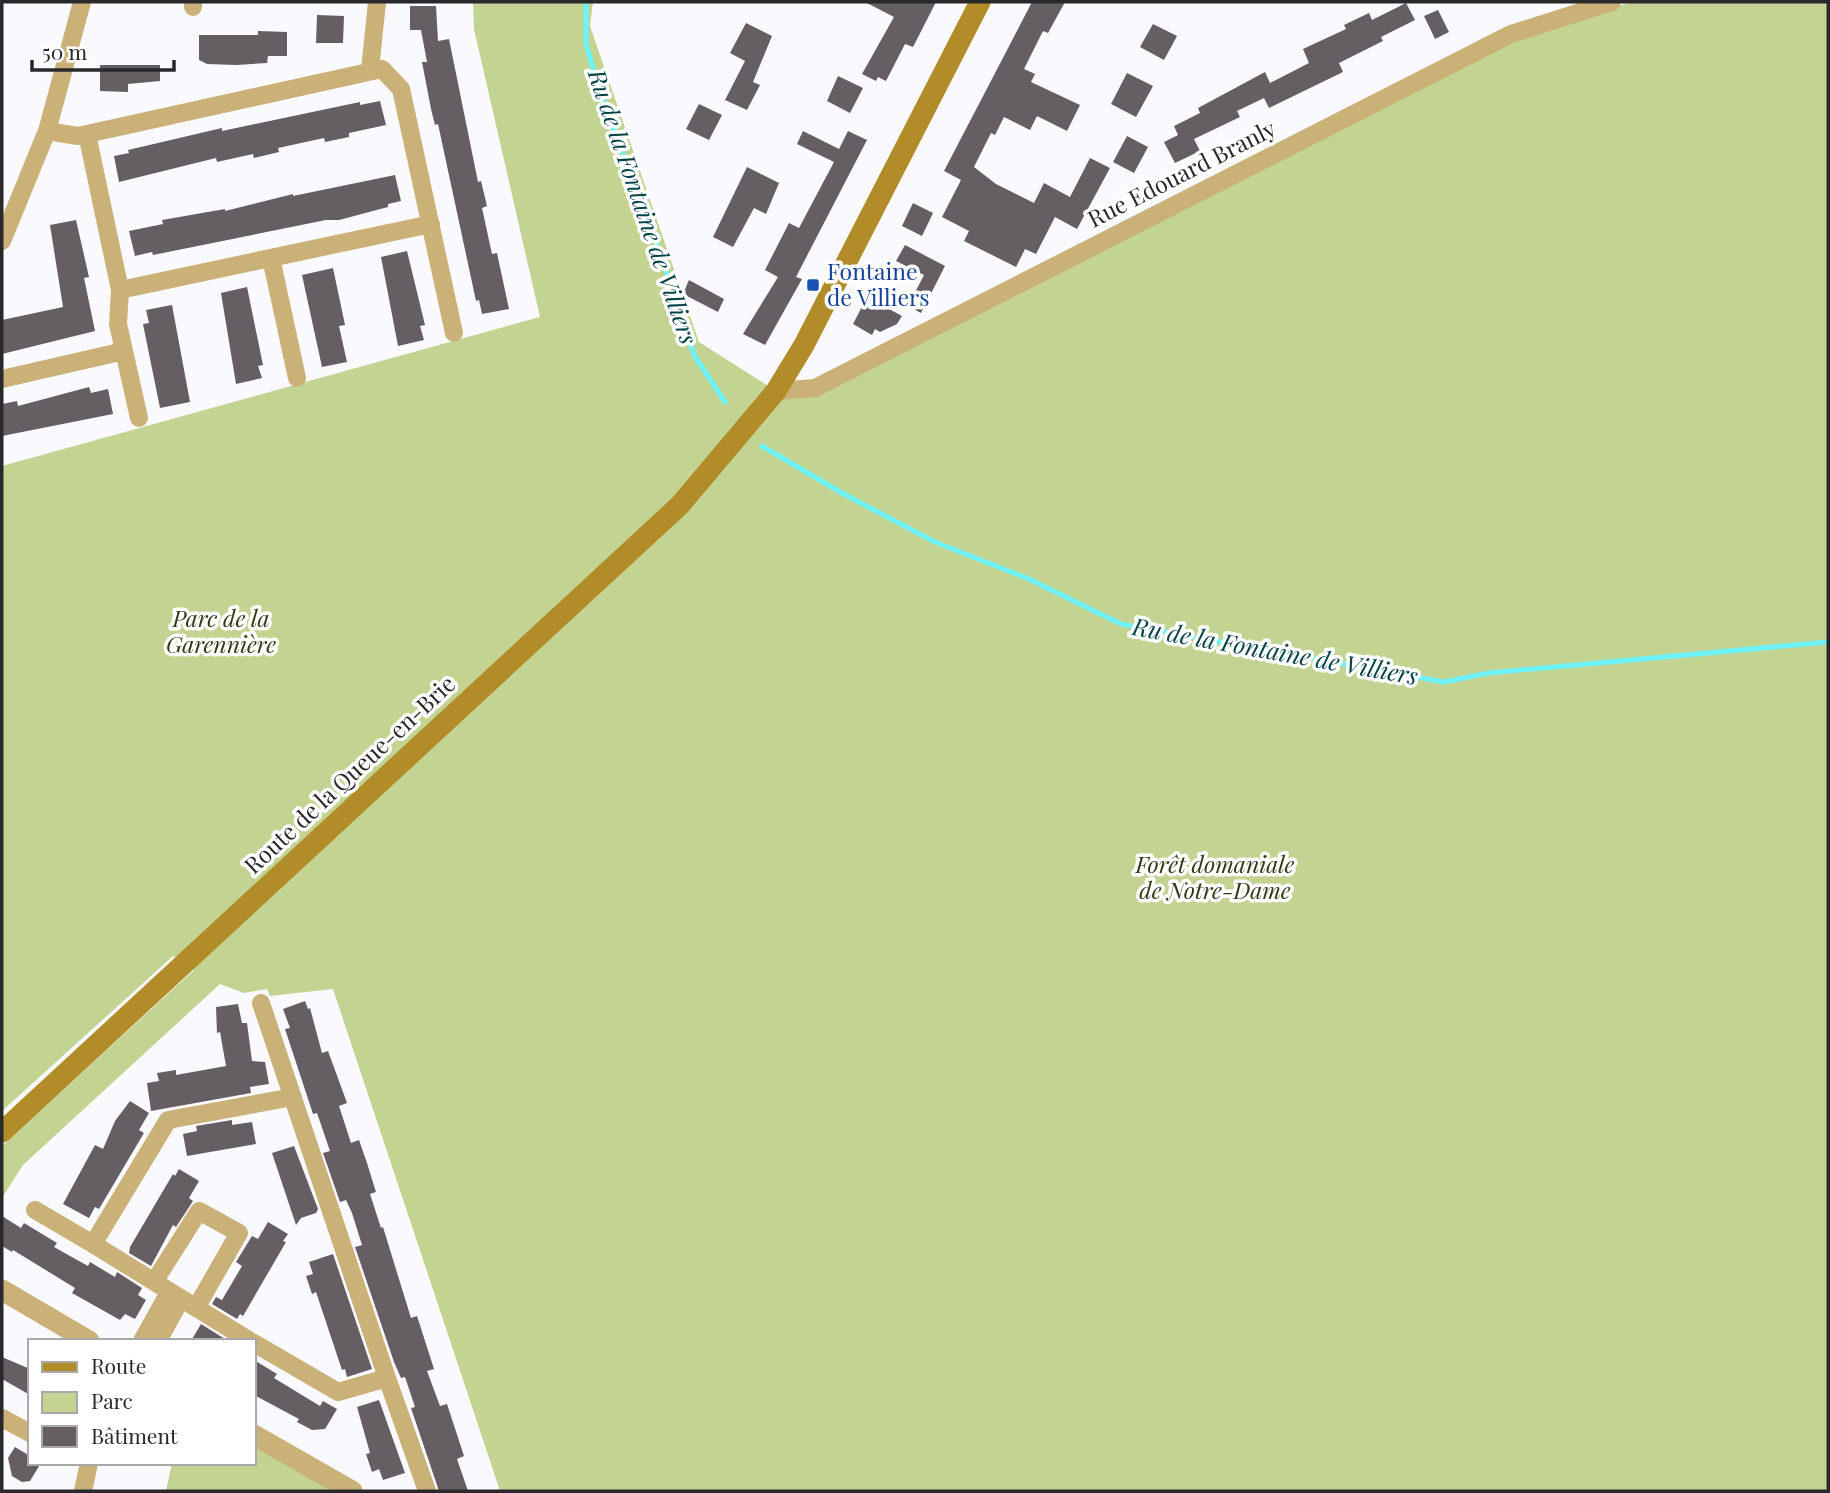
<svg xmlns="http://www.w3.org/2000/svg" width="1830" height="1493" viewBox="0 0 1830 1493" font-family="'Playfair Display',serif">
<rect width="100%" height="100%" fill="#faf9fe"/>
<!-- green -->
<path fill="#c3d392" d="M 473,2 L 593,2 L 590,26 L 699,342 L 776,391 L 815,392 L 1511,42 L 1631,2 L 1828,2 L 1828,1491 L 500,1491 L 333,989 L 270,996 L 267,989 L 244,993 L 220,984 L 23,1165 L 2,1198 L 2,1146 L 194,970 L 173,956 L 2,1111 L 2,466 L 540,317 L 474,29 Z
M 254,1435 L 352,1491 L 166,1491 L 172,1463 L 254,1463 Z"/>
<g fill="none" stroke-linecap="round" stroke-linejoin="round">
<!-- stream -->
<path stroke="#6ef2fc" stroke-width="5" d="M 586,2 L 586,44 L 600,92 L 656,241 L 694,355 L 725,402
M 762,446 L 842,493 L 935,542 L 1029,579 L 1121,624 L 1444,682 L 1488,673 L 1828,642"/>
</g>
<!-- building -->
<path fill="#655f63" d="M 865,2 L 936,2 L 913,47 L 905,44 L 886,81 L 878,77 L 876,81 L 862,74 L 894,17 Z
M 1032,2 L 1065,2 L 1048,33 L 1043,31 L 1024,69 L 1035,74 L 1031,82 L 1080,105 L 1067,131 L 1037,116 L 1030,130 L 1004,117 L 995,135 L 991,133 L 974,167 L 996,184 L 1034,203 L 1044,183 L 1070,197 L 1090,158 L 1110,168 L 1077,229 L 1055,217 L 1036,254 L 1025,249 L 1016,267 L 964,241 L 969,231 L 942,217 L 961,180 L 944,171 Z
M 1406,3 L 1415,20 L 1381,37 L 1383,41 L 1339,63 L 1343,72 L 1269,108 L 1264,98 L 1237,111 L 1240,117 L 1194,139 L 1200,151 L 1175,163 L 1164,142 L 1178,135 L 1174,126 L 1200,113 L 1198,108 L 1265,72 L 1270,83 L 1309,63 L 1303,49 L 1346,29 L 1344,25 L 1369,13 L 1372,20 Z
M 410,6 L 436,6 L 438,41 L 449,39 L 478,182 L 481,181 L 487,206 L 482,208 L 492,254 L 497,253 L 509,309 L 482,314 L 479,300 L 476,301 L 438,124 L 435,125 L 431,109 L 422,62 L 427,62 L 421,30 L 410,30 Z
M 1438,10 L 1449,32 L 1435,39 L 1424,16 Z
M 317,15 L 344,16 L 343,43 L 316,43 Z
M 746,23 L 772,36 L 753,82 L 760,85 L 747,110 L 725,100 L 745,61 L 730,53 Z
M 1153,24 L 1177,36 L 1164,60 L 1140,47 Z
M 258,31 L 287,32 L 287,56 L 268,56 L 267,63 L 236,65 L 207,64 L 199,60 L 199,35 L 258,35 Z
M 100,65 L 160,65 L 160,81 L 128,84 L 128,92 L 100,91 Z
M 1127,73 L 1153,86 L 1136,117 L 1111,104 Z
M 838,76 L 863,88 L 850,113 L 827,101 Z
M 380,101 L 386,125 L 349,133 L 349,137 L 325,142 L 324,138 L 278,148 L 279,152 L 254,158 L 253,154 L 217,162 L 216,158 L 119,182 L 114,156 L 129,153 L 128,150 L 222,128 L 222,131 L 360,102 L 360,105 Z
M 699,104 L 722,115 L 709,140 L 686,129 Z
M 803,131 L 839,149 L 848,131 L 867,140 L 796,277 L 802,279 L 765,345 L 743,334 L 778,277 L 765,270 L 789,223 L 799,228 L 834,162 L 797,144 Z
M 1127,136 L 1148,147 L 1134,173 L 1113,162 Z
M 747,167 L 779,183 L 766,214 L 754,208 L 733,247 L 713,237 Z
M 395,175 L 401,201 L 388,204 L 388,207 L 339,220 L 326,220 L 153,255 L 152,252 L 135,256 L 129,231 L 163,224 L 162,220 L 225,209 L 225,211 L 293,194 L 293,196 Z
M 913,203 L 933,213 L 922,236 L 902,226 Z
M 76,220 L 89,277 L 84,278 L 95,331 L 2,354 L 2,320 L 63,307 L 50,225 Z
M 905,245 L 945,266 L 921,313 L 908,306 L 924,275 L 896,261 Z
M 407,251 L 425,325 L 420,326 L 424,340 L 398,346 L 381,257 Z
M 333,268 L 345,325 L 339,326 L 347,362 L 322,367 L 302,275 Z
M 689,280 L 724,299 L 718,312 L 683,294 Z
M 247,287 L 263,365 L 258,366 L 262,378 L 236,384 L 221,293 Z
M 867,297 L 902,316 L 897,324 L 880,332 L 875,329 L 872,335 L 853,324 Z
M 172,305 L 190,402 L 160,408 L 143,324 L 149,323 L 146,310 Z
M 89,387 L 91,393 L 108,389 L 113,414 L 2,436 L 2,404 L 17,401 L 18,406 Z
M 305,1001 L 308,1009 L 310,1008 L 322,1053 L 328,1051 L 347,1103 L 339,1106 L 351,1143 L 359,1140 L 367,1163 L 376,1192 L 370,1194 L 381,1228 L 383,1227 L 411,1318 L 417,1316 L 434,1369 L 427,1371 L 440,1406 L 447,1404 L 464,1456 L 457,1459 L 468,1491 L 439,1491 L 411,1408 L 415,1407 L 405,1377 L 401,1378 L 394,1362 L 355,1247 L 362,1245 L 352,1213 L 346,1200 L 340,1202 L 323,1153 L 330,1151 L 317,1113 L 313,1114 L 285,1029 L 290,1028 L 283,1009 Z
M 238,1004 L 242,1023 L 247,1023 L 252,1061 L 265,1062 L 269,1084 L 250,1087 L 251,1093 L 151,1111 L 147,1083 L 159,1081 L 157,1073 L 176,1070 L 176,1075 L 226,1066 L 220,1032 L 217,1033 L 216,1007 Z
M 130,1101 L 149,1113 L 139,1130 L 144,1133 L 99,1209 L 95,1207 L 89,1218 L 63,1204 L 95,1145 L 103,1149 L 115,1121 Z
M 232,1120 L 232,1125 L 252,1122 L 256,1144 L 187,1156 L 183,1134 L 197,1131 L 196,1126 Z
M 294,1146 L 318,1209 L 316,1213 L 301,1218 L 296,1225 L 272,1153 Z
M 179,1169 L 199,1181 L 189,1198 L 193,1201 L 176,1227 L 173,1225 L 151,1266 L 129,1253 L 130,1247 L 173,1174 L 175,1176 Z
M 2,1216 L 21,1228 L 24,1223 L 57,1243 L 54,1247 L 88,1266 L 90,1262 L 115,1277 L 117,1272 L 142,1288 L 138,1295 L 146,1300 L 135,1319 L 125,1314 L 120,1320 L 72,1293 L 75,1288 L 13,1250 L 12,1252 L 2,1246 Z
M 268,1222 L 288,1234 L 283,1241 L 286,1242 L 243,1316 L 240,1314 L 237,1319 L 212,1304 L 216,1297 L 222,1300 L 242,1266 L 236,1262 L 252,1236 L 258,1239 Z
M 333,1254 L 372,1369 L 347,1377 L 345,1369 L 342,1370 L 316,1292 L 312,1294 L 306,1276 L 313,1274 L 309,1262 Z
M 201,1324 L 225,1339 L 224,1341 L 191,1341 Z
M 2,1357 L 30,1369 L 30,1395 L 2,1379 Z
M 254,1360 L 277,1374 L 274,1378 L 320,1406 L 323,1401 L 337,1409 L 325,1429 L 312,1430 L 297,1422 L 299,1419 L 254,1395 Z
M 379,1400 L 405,1473 L 383,1480 L 379,1469 L 372,1472 L 366,1454 L 370,1453 L 357,1407 Z
M 15,1447 L 30,1456 L 30,1463 L 41,1463 L 30,1481 L 22,1482 L 12,1476 L 8,1458 Z"/>
<g fill="none" stroke-linecap="round" stroke-linejoin="round">
<!-- minor -->
<path stroke="#c9b178" stroke-width="18" d="M 193,7 L 193,2
M 370,70 L 377,2
M 47,131 L 78,136 L 382,69 L 401,89 L 454,333
M 87,134 L 120,290 L 118,324 L 139,418
M 2,241 L 47,131 L 82,2
M 271,258 L 297,378
M 120,290 L 431,224
M 2,379 L 124,351
M 776,391 L 815,388 L 1511,34 L 1612,2
M 35,1210 L 93,1244
M 154,1282 L 199,1211 L 239,1233 L 196,1308
M 142,1341 L 169,1292
M 158,1341 L 181,1299
M 250,1341 L 93,1244 L 168,1120 L 293,1097
M 254,1343 L 338,1392 L 387,1378 L 261,1003
M 387,1378 L 427,1491
M 2,1418 L 30,1433
M 83,1491 L 89,1463"/>
<!-- tertiary -->
<path stroke="#c9b178" stroke-width="21" d="M 2,1290 L 89,1341
M 254,1435 L 352,1491"/>
<!-- secondary -->
<path stroke="#b18c29" stroke-width="21" d="M 2,1132 L 680,505 L 776,391 L 804,345 L 980,2"/>
</g>
<!-- markers -->
<rect fill="#1a4fb4" stroke="#fff" stroke-width="2.5" x="806" y="278" width="14" height="14" rx="3.5"/>
<g text-anchor="middle" stroke-width="7" stroke-linejoin="round" paint-order="stroke">
<!-- street labels -->
<g font-size="23" fill="#29282b" stroke="#fff">
<text transform="translate(1182 174) rotate(-27)" y="8">Rue Edouard Branly</text>
<text transform="translate(350 775) rotate(-43)" y="8">Route de la Queue-en-Brie</text>
</g>
<!-- transit labels -->
<g font-size="23" fill="#164399" stroke="#fff" text-anchor="start">
<text x="827" y="280">Fontaine<tspan x="827" dy="26">de Villiers</tspan></text>
</g>
<!-- park labels -->
<g font-size="23" font-style="italic" fill="#313913" stroke="#fff">
<text x="221" y="627">Parc de la<tspan x="221" dy="26">Garennière</tspan></text>
<text x="1215" y="873">Forêt domaniale<tspan x="1215" dy="26">de Notre-Dame</tspan></text>
</g>
<!-- water labels -->
<g font-size="24" font-style="italic" fill="#024347" stroke="#fff">
<text transform="translate(642 207) rotate(71)" y="8">Ru de la Fontaine de Villiers</text>
<text transform="translate(1275 652) rotate(10)" y="8">Ru de la Fontaine de Villiers</text>
</g>
</g>
<!-- border -->
<rect width="1830" height="1493" fill="none" stroke="#29282b" stroke-width="7"/>
<!-- legend -->
<rect x="28" y="1339" width="228" height="126" fill="#ffffff" stroke="#a9a9aa" stroke-width="2"/>
<rect x="42" y="1362" width="35" height="10" fill="#b18c29" stroke="#a9a9aa" stroke-width="2"/>
<text x="91" y="1374" font-size="21" fill="#29282b">Route</text>
<rect x="42" y="1392" width="35" height="21" fill="#c3d392" stroke="#a9a9aa" stroke-width="2"/>
<text x="91" y="1409" font-size="21" fill="#29282b">Parc</text>
<rect x="42" y="1426" width="35" height="21" fill="#655f63" stroke="#a9a9aa" stroke-width="2"/>
<text x="91" y="1444" font-size="21" fill="#29282b">Bâtiment</text>
<!-- scale -->
<path d="M32 60v10h142v-10" fill="none" stroke="#29282b" stroke-width="3.5"/>
<text x="42" y="60" font-size="21" fill="#29282b" stroke="#ffffff" stroke-width="5" paint-order="stroke">50 m</text>
</svg>
